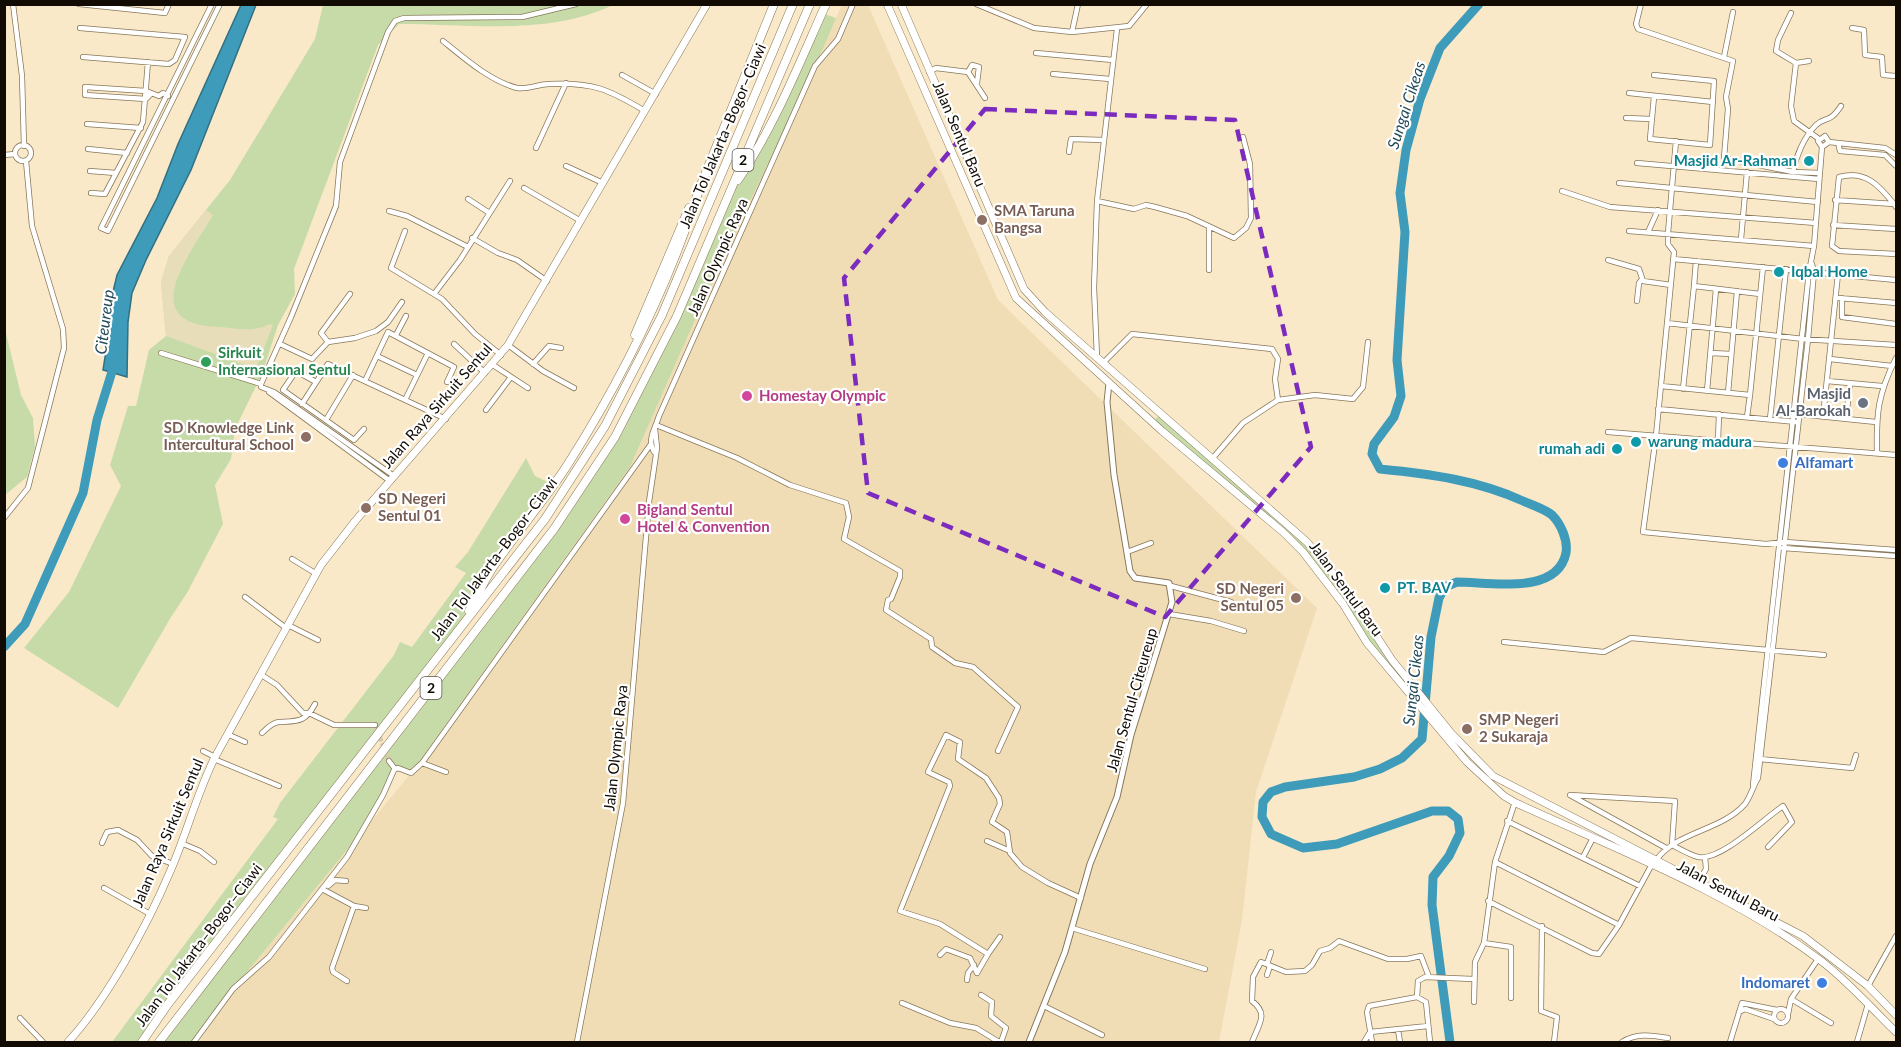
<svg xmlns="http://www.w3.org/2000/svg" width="1901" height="1047" viewBox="0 0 1901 1047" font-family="Lato,sans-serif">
<rect width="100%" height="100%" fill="#fae9c8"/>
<!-- built -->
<path fill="#f1ddb5" d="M 842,5 L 868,5 L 998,300 L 1317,608 L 1256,792 L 1242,920 L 1219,1042 L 199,1042 L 237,984 L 411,773 L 630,467 L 717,270 Z"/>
<!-- green -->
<path fill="#c7dba9" d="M 323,5 L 613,5 C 549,36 468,24 399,24 L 378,45 L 294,269 L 295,294 L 278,325 L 262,374 L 235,429 L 231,459 L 215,485 L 223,524 L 187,593 L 171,617 L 118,708 L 24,648 L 69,592 L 121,486 L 110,465 L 128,406 L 136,406 L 149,350 L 166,336 L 161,282 L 169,256 L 230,180 L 315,39 Z
M 822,13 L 836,18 L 825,44 L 717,270 L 630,467 L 411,773 L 397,768 L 361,833 L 233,989 L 195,1042 L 159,1042 L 582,489 L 646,378 L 727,197 L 758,151 Z
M 4,325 L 21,395 L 33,418 L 35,447 L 27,477 L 5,495 Z
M 1163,412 L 1331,569 L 1397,666 L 1391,670 L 1303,552 L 1152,422 Z
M 526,458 L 535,476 L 554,485 L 491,569 L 458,631 L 142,1042 L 112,1042 L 278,819 L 273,817 L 280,803 L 394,655 L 400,642 L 412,647 L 466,573 L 455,567 L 468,552 Z"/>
<!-- sand -->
<path fill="#e7ddb8" d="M 206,210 L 213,215 C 191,253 133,324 219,327 C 235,328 255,333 269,324 L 273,325 L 256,369 L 166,336 L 161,282 L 169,256 Z"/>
<!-- water -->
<path fill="#3e9bb9" stroke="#307082" stroke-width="1.5" d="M 241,5 L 256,5 L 191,170 L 146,260 L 132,293 L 128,322 L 127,377 L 103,370 L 110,326 L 110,304 L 117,275 L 157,198 L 178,144 Z"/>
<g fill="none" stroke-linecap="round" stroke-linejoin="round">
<!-- river -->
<path stroke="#3e9bb9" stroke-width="9" d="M 4,647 L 25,624 L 83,493 L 97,420 L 115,362
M 1450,1042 L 1432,905 L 1433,877 L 1449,856 L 1460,833 L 1458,819 L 1448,811 L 1432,811 L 1337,844 L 1303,848 L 1271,834 L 1262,817 L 1263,802 L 1271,792 L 1285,787 L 1354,777 L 1380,769 L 1402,758 L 1422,739 L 1431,637 L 1439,598 L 1445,587 L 1457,582 C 1490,582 1557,596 1566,553 C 1568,540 1561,524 1552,515 C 1545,509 1532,505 1523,501 C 1477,480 1430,474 1380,469 L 1372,454 L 1374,444 L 1394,417 L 1401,396 L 1397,360 L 1405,232 L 1400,193 L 1406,150 L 1420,99 L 1440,48 L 1479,4"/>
<!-- minor-tunnel -->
<path stroke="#d7c8aa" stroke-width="4.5" stroke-dasharray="4.5 2" stroke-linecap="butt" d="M 375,725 L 389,761"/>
<!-- minor casing -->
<g stroke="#87775a" stroke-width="6">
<path id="minor" d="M 13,4 L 22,76 L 24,146
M 79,4 L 165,13 L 169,4
M 212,4 L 101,228 L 108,231 L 220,4
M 976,4 L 1034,28 L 1072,32 L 1129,26 L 1147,4
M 1641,4 L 1636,24 L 1638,29 L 1733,61 L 1726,97 L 1728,109 L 1724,158 L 1793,172 L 1820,173
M 1791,13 L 1778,40 L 1776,51 L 1796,63 L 1791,106 L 1794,121 L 1819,139
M 80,28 L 185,37 L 175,60 L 169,64 L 83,57
M 1852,28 L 1864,30 L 1865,55 L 1882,57 L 1883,75 L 1896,76
M 1072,32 L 1078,4
M 443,41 C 464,58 490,81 517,88 C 527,90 539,84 549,84 C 593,82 608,89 645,111
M 1036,53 L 1113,60
M 1724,57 L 1733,12
M 1796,63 L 1809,61
M 929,72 L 936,68 L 968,72 L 985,98
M 968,72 L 972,65 L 979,67 L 977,83
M 1053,74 L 1110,79
M 622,75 L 656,94
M 1629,93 L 1713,102
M 150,95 L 146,99 L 85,95 L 85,87 L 146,91 L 159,96 L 163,93 L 168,96
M 1654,97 L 1650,139 L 1710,145 L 1714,81 L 1654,75
M 1626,118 L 1651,119
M 87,124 L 141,128
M 1676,141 L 1668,233 L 1668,244 L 1674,252 L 1656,436 L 1643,532 L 1766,544 L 1785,542 L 1896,550
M 1829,142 L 1885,148 L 1896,155
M 1838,143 L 1840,151 L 1885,155 L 1896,166
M15 153a8 8 0 1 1 16 0a8 8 0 1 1-16 0Z
M 536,148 L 566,83
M 88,149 L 127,153
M 1069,152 L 1071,139 L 1103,140
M 4,155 L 15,154
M 1637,163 L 1819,179
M 566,166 L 603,183
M 90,171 L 116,173
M 1793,172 C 1796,156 1804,137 1816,125 C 1826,116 1829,124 1841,106
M 1619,183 L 1818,202
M 524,188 L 581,221
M 1562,191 L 1610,207 L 1816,223
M 91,193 L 105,194 L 143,122 L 148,62
M 468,199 L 488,212
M 1835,200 L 1894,204 L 1896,207
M 1097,201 L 1134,209 L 1146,205 L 1155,207 L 1187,216 L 1234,238 L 1246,228 L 1251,218 L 1250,164 L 1243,137
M 1894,204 C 1879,185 1865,170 1839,177 L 1832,246 L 1839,251 L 1896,254
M 389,211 L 407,216 L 468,247
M 1833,225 L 1896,229
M 405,231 L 391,268 L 442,299 L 475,334 L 501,355
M 1629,231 L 1814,246
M 1648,232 L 1658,210
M 472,238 L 498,253 L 517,260 L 547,281
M 1741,239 L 1747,172
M 1673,259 L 1896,280
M 1608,260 L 1639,269 L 1643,281 L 1671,285
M 1209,270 L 1209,228
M 1694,286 L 1696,261
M 434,294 L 460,260 L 510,181
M 1839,298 L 1896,303
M 1842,298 L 1842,317 L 1896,324
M 1637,301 L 1639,283 L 1642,279
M 1667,323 L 1803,339 L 1896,345
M 396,335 L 406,316
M 328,342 L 321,333 L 350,294
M 280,344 L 312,359 L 328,342 L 355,338 L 376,331 L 388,322 L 402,302
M 454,344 L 485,373
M 508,345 L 543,371 L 574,388
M 161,353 L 261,384
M 1711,353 L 1731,354
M 377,356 L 417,375
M 1097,357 L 1094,288 L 1097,201 L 1117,29
M 1830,359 L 1892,366
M 1103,363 L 1132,334 L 1272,349 L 1278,359 L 1275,379 L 1278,400 L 1315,395 L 1353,399 L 1363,387 L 1368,342
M 533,364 L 549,346 L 561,348
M 493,365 L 528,388
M 365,381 L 388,332 L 454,367 L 447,382
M 1827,381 L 1882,386
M 316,382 L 296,371 L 283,390 L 354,440 L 364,429
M 1661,386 L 1750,395 L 1763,267
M 1683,389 L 1694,286 L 1760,294
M 1707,391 L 1716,289
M 269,392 L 390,481
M 1728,393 L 1737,291
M 405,400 L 428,353
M 302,404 L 328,364 L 446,419
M 1658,409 L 1796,422
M 486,410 L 511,377
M 1798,414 L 1876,422
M 1747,417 L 1750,395
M 1823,417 L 1838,274
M 1770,419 L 1786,269
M 1846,419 L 1850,383
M 326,420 L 353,375
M 656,425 L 737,458 L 790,485 L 846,503 L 849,517 L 844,539 L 900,571 L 900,577 L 891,599 L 888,600 L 886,610 L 931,639 L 932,647 L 955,663 L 973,667 L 1018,707 L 998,751
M 1608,432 L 1896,455
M 1718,441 L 1719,414
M 655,453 C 646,441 655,429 659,416 L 815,66 L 838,39 L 853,4
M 1877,453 C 1876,413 1878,394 1896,358
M 1212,459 L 1243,423 L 1278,400
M 394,476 L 274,392 L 261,387 L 261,384 L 291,317 L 336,206 L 340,162 L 388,32 L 395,21 L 404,18 L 522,17 L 576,4
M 4,518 L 28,488 L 64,348 L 63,329 L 32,226 L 26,161
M 1783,548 L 1896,556
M 1127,552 L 1151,543
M 292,559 L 315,573
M 1171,586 L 1231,602
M 245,597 L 286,628
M 1169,614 L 1211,621 L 1244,631
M 288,625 L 318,640
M 1504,642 L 1604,652 L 1631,638 L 1824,655
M 260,674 L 277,685 L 303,713 L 309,713 L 334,725 L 375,725
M 262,733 C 266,729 273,722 279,722 C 297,721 305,723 315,704
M 227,734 L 245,742
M 203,751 L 215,757
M 214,759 L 279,786
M 1760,759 L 1852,768 L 1856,755
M 389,761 L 395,769
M 422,763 L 446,772
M 1753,785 L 1809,272 L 1814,246 L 1822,147 L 1818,141 L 1825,136 L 1829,142 L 1822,147
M 1507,821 L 1640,886
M 987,841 L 1010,851
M 102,843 L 107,832 L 118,830 L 137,840 L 152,856 L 173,864
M 181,843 L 200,851 L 214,862
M 1666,848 L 1570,795 L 1675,801 L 1672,845 C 1680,849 1690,855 1698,857 C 1720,862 1766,817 1783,806 L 1792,822 L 1768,847
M 1583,857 L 1593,838
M 1657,859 C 1678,831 1721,831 1745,804 C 1751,796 1753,786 1758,778 L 1808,339 L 1814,272 L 1812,264
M 1495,862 L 1619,925
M 1699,881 L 1706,869 L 1705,857
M 328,886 L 335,880 L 346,881
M 104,888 L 150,914
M 322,889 L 354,906 L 332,968 L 333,972 L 347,981
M 1488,901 L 1592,953 L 1599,954 L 1619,925 L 1651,866
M 354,906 L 366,908
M 1542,926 L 1541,1011 L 1557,1017 L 1554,1042
M 1072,928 L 1205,969
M 1000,937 L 988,954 L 940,924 L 900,911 L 950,786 L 949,782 L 928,772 L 946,735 L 960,742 L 958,759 L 986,778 L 999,798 L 1000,804 L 992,822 L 1007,832 L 1010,853 L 1022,867 L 1048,883 L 1081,898
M 1484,943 L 1511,947 L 1511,998
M 940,955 L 946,949 L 970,958 L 977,973
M 1267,964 L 1271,952
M 977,973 L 988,954
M 1267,975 L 1270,966
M 967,980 L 968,973 L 974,965
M 1868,986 L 1896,936
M 981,995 L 992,1002 L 991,1016 L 1006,1028 L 1001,1042
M 1417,997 L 1418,981 L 1425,977 L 1473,979
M 1791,999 L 1831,1023
M 1474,1002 L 1475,962 L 1484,943 L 1495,862 L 1515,802
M 902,1003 L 950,1023 L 976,1028 L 999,1042
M 1044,1006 L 1102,1035
M1774 1016a7 7 0 1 1 14 0a7 7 0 1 1-14 0Z
M 1739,1012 L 1745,1009 L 1774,1019
M 1788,1014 L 1791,999 L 1818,959
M 20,1018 L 43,1042
M 1398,1030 L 1400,1042
M 194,1042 L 233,989 L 269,957 L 347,857 L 383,795 L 394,770 L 398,768 L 411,773 L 422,763 L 651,444
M 577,1042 L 623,803 L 649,502 L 657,448 L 655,429
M 1252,1042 C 1259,1024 1269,1014 1252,1001 L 1253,977 L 1261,962 L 1286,972 L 1305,971 L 1312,965 L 1320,951 L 1330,948 L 1339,941 L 1388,959 L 1407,959 L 1421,956 L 1429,977
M 1364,1042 L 1370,1032 L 1428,1026
M 1372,1042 L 1367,1012 L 1369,1006 L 1417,997 L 1426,1002 L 1430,1042
M 1622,1042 C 1636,1033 1651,1035 1668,1038
M 1730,1042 L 1742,1003 L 1777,1010
M 1857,1042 L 1868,1004"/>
</g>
<!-- tertiary casing -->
<g stroke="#87775a" stroke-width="7">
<path id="tertiary" d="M 1029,1042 L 1065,952 L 1090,864 L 1117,797 L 1131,735 L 1172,602 L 1169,583 L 1135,578 L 1130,571 L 1114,475 L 1107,402 L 1109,383"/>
</g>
<!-- primary casing -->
<g stroke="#87775a" stroke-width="8">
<path id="primary" d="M 887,4 L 1016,298 L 1162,431 L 1283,532 L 1303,552 L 1343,604 L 1367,643 L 1467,762 L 1504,796 L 1516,803 C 1618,850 1729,892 1820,960 C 1848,981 1871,1008 1896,1032
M 901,4 L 1024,289 L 1045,312 L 1307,542 L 1345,588 L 1392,660 L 1451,733 L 1493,776 L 1803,936 L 1868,986 L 1896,1015
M 68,1042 C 106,1001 147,926 169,874 C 186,836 196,796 214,759 L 321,565 L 356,520 L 508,345 L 707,4"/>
</g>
<!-- motorway casing -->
<g stroke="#87775a" stroke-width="9">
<path id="motorway" d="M 738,180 C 775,125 799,64 826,4
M 698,192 L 774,4
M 635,335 L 689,208
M 469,611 C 477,596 484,581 493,567 C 517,532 545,500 568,464 C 622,379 668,286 699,190
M 142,1042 L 168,1004 L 545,519 L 605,426 L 662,315 L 793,4
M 159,1042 L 554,529 L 615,437 L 677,316 L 810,4"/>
</g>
<!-- minor -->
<use href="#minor" stroke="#fff" stroke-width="4.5"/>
<!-- tertiary -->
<use href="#tertiary" stroke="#fff" stroke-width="5"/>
<!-- primary -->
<use href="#primary" stroke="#fff" stroke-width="7"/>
<!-- motorway -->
<use href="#motorway" stroke="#fff" stroke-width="8"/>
</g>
<!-- marked area -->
<path fill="none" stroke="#7b2cbf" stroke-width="4.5" stroke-dasharray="12 8" stroke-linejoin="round" d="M 985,109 L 1235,120 L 1311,447 L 1165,617 L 868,493 L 844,278 Z"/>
<!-- markers -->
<g fill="#0f9aa8" stroke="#fff" stroke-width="2">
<circle cx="1809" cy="161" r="6"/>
<circle cx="1779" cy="272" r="6"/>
<circle cx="1636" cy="442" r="6"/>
<circle cx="1617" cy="449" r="6"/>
<circle cx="1385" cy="588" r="6"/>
</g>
<g fill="#8d6e63" stroke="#fff" stroke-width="2">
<circle cx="982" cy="220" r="6"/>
<circle cx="306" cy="437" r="6"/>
<circle cx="366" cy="508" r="6"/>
<circle cx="1296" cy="598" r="6"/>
<circle cx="1467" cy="729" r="6"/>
</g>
<circle fill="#2e9e5b" stroke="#fff" stroke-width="2" cx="206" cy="362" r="6"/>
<g fill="#d1479c" stroke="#fff" stroke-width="2">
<circle cx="747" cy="396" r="6"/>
<circle cx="625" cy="519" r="6"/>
</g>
<circle fill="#6b7280" stroke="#fff" stroke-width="2" cx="1863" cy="403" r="6"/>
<g fill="#3f7fe0" stroke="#fff" stroke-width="2">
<circle cx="1783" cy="463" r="6"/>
<circle cx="1822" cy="983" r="6"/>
</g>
<g text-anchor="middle" stroke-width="4.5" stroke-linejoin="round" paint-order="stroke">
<!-- shield labels -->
<g fill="#fff" stroke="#58544f" stroke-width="1.5">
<rect x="732.5" y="149" width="21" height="22" rx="4.5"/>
<rect x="420.5" y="677" width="21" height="22" rx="4.5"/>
</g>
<g font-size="14" font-weight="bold" fill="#110b03">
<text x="743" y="165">2</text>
<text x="431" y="693">2</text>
</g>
<!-- street labels -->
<g font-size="15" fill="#110b03" stroke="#fff">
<text transform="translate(959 134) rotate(67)" y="5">Jalan Sentul Baru</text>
<text transform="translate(723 136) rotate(-67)" y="5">Jalan Tol Jakarta–Bogor–Ciawi</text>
<text transform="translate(718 257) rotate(-66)" y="5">Jalan Olympic Raya</text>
<text transform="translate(437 406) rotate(-49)" y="5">Jalan Raya Sirkuit Sentul</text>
<text transform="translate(494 559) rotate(-53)" y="5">Jalan Tol Jakarta–Bogor–Ciawi</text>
<text transform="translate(1346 589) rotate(54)" y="5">Jalan Sentul Baru</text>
<text transform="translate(1132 700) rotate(-74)" y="5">Jalan Sentul-Citeureup</text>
<text transform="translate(616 748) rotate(-84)" y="5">Jalan Olympic Raya</text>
<text transform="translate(168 833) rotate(-67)" y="5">Jalan Raya Sirkuit Sentul</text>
<text transform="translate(1728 891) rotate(28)" y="5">Jalan Sentul Baru</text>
<text transform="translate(199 945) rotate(-53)" y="5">Jalan Tol Jakarta–Bogor–Ciawi</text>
</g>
<!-- culture labels -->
<g font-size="15" font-weight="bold" fill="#0d838f" stroke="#fff" text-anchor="start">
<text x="1797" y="166" text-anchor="end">Masjid Ar-Rahman</text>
<text x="1791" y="277">Iqbal Home</text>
<text x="1648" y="447">warung madura</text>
<text x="1605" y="454" text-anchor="end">rumah adi</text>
<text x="1397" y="593">PT. BAV</text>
</g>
<!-- education labels -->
<g font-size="15" font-weight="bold" fill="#785e54" stroke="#fff" text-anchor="start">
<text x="994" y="216">SMA Taruna<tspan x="994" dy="17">Bangsa</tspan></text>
<text x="294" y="433" text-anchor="end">SD Knowledge Link<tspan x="294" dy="17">Intercultural School</tspan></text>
<text x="378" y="504">SD Negeri<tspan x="378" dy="17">Sentul 01</tspan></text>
<text x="1284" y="594" text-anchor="end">SD Negeri<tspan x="1284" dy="17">Sentul 05</tspan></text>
<text x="1479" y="725">SMP Negeri<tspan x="1479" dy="17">2 Sukaraja</tspan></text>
</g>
<!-- leisure labels -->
<g font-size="15" font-weight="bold" fill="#27864d" stroke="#fff" text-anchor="start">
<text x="218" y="358">Sirkuit<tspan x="218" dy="17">Internasional Sentul</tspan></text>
</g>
<!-- worship labels -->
<g font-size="15" font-weight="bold" fill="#5b616d" stroke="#fff" text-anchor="end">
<text x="1851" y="399">Masjid<tspan x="1851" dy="17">Al-Barokah</tspan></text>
</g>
<!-- hotel labels -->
<g font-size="15" font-weight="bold" fill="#b23c85" stroke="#fff" text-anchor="start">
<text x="759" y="401">Homestay Olympic</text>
<text x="637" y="515">Bigland Sentul<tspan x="637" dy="17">Hotel &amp; Convention</tspan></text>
</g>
<!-- shop labels -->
<g font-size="15" font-weight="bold" fill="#366cbe" stroke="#fff" text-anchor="start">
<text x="1795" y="468">Alfamart</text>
<text x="1810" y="988" text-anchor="end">Indomaret</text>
</g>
<!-- water labels -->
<g font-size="16" font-style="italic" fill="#244c5a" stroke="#fff">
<text transform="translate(1406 105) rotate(-72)" y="6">Sungai Cikeas</text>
<text transform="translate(104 322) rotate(-83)" y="6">Citeureup</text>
<text transform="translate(1413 680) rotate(-84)" y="6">Sungai Cikeas</text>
</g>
</g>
<!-- border -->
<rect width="1901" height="1047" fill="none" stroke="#110b03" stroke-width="12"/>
</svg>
